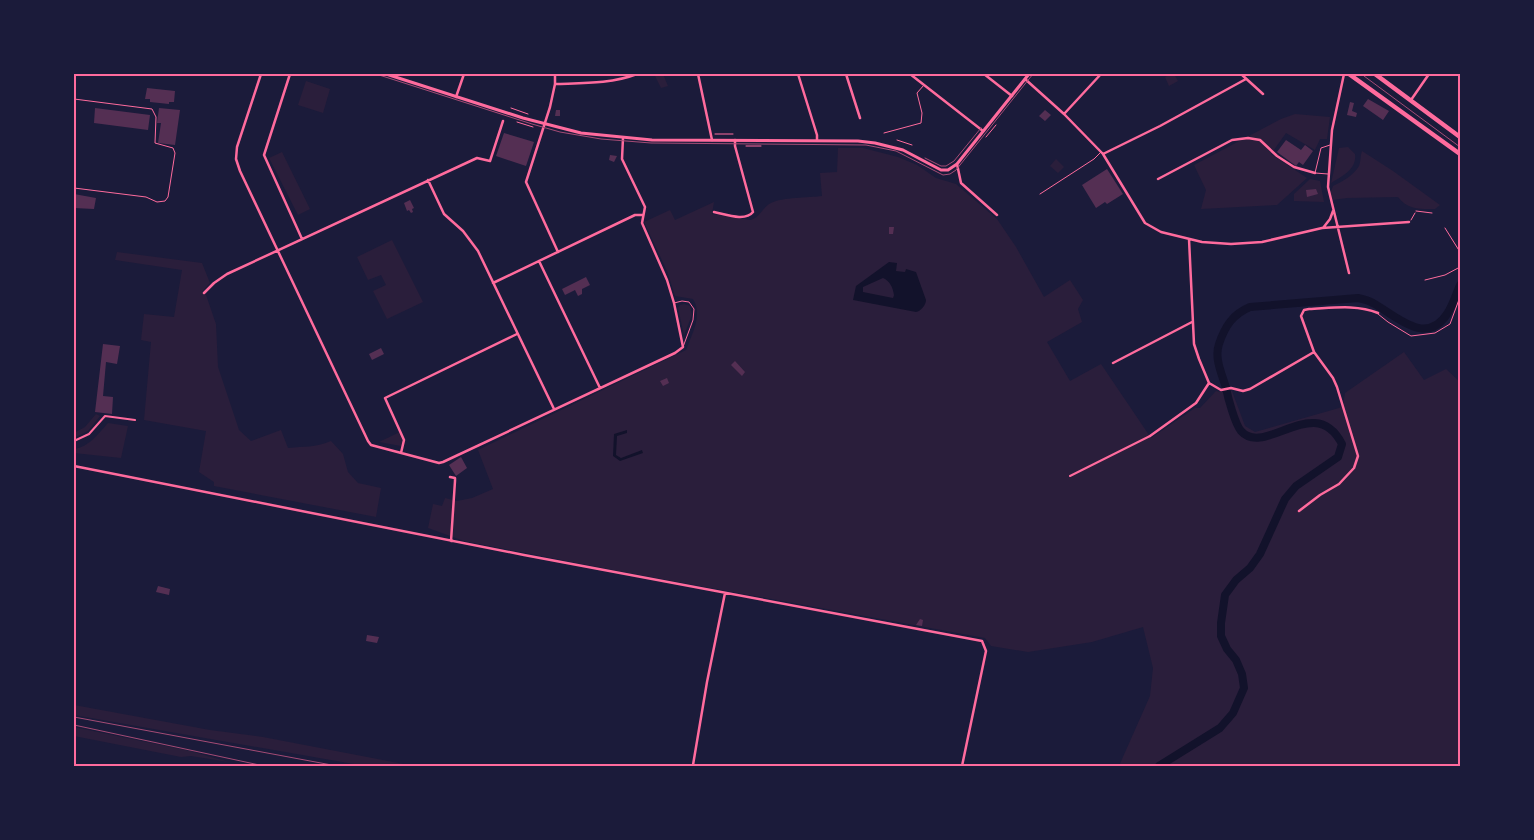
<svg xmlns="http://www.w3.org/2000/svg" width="1534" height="840" viewBox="0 0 1534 840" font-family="Barlow,sans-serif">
<rect width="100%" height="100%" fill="#1b1b3a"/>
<!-- green -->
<path fill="#2a1e3b" d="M 663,74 L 668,86 L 661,88 L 655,76 Z
M 1172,74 L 1174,74 L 1178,81 L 1169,86 L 1165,77 Z
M 306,81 L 330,89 L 323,113 L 298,105 Z
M 1295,114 L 1330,117 L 1327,139 L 1320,139 L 1315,150 L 1286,133 L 1271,154 L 1307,178 L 1277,205 L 1201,209 L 1206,190 L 1194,165 L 1281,119 Z
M 1348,147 L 1355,154 C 1357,169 1343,176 1331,183 L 1339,148 Z
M 838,148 L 863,148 L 898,157 L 917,165 L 936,178 L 956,184 L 997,219 L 1016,247 L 1044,297 L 1070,280 L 1083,300 L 1078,309 L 1082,322 L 1047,342 L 1070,381 L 1101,364 L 1151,438 L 1195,408 L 1200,408 L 1216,391 L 1222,392 L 1232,391 L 1245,426 L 1255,432 L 1339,408 L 1343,405 L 1345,393 L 1404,352 L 1424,380 L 1446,369 L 1460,382 L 1460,450 L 1459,457 L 1460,459 L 1460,766 L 1119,766 L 1150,696 L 1153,668 L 1143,627 L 1092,642 L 1028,652 L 991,646 L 985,638 L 618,571 L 464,541 L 428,528 L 433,504 L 442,506 L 445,498 L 457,501 L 472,498 L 493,489 L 478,450 L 686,350 C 692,334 703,315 693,299 L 675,296 L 667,271 L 644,222 L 670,210 L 675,220 L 714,202 L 712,214 L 751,220 C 760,217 763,207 771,203 C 783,197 808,198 822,196 L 820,173 L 837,172 Z
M 1362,151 L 1393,171 L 1440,205 L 1435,209 C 1420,209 1408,210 1398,197 L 1347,198 L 1332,200 L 1330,194 L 1333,186 C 1342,182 1354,175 1359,166 C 1361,161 1360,156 1362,151 Z
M 282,152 L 310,209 L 298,215 L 269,158 Z
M 1056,159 L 1064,167 L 1058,173 L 1050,166 Z
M 1310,179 L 1320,181 L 1324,202 L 1294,201 L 1294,194 Z
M 392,240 L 423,302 L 387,319 L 373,291 L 386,285 L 381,275 L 368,280 L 357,257 Z
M 117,252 L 202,263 L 210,283 L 202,292 L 206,295 L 216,324 L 218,367 L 239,430 L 251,441 L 281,430 L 288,448 C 305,446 314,448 331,441 L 343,454 L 348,472 L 358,483 L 381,488 L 376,517 L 214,486 L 214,482 L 199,472 L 206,431 L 144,420 L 151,342 L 141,340 L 144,314 L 174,317 L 182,270 L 115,260 Z
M 684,304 L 690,306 L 692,315 L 684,335 L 678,308 L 680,305 Z
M 96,414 L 100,416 L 88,431 L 74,438 L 74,433 L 85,427 Z
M 108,423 L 128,426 L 121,458 L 74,453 L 74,449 C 89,447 98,434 108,423 Z
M 400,432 L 403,441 L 401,446 L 379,442 Z
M 74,705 L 210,730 L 263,737 L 414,766 L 365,766 L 91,718 L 74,715 Z
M 74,727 L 190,751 L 229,762 L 191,756 L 181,757 L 74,736 Z"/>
<!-- water -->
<path fill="#12122b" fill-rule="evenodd" d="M 889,262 L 897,263 L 896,271 L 905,272 L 906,269 L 916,272 L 926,300 C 926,305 921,311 916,312 L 853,300 L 856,286 ZM 883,278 C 890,281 893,288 894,295 L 893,298 L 863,292 L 863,287 Z
M 627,430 L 627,433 L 617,436 L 616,455 L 621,458 L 642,450 L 643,453 L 620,461 L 613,456 L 614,434 Z"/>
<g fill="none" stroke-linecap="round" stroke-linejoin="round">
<!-- river -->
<path stroke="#12122b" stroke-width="8" d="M 1159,766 L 1220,728 L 1233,713 L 1244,688 L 1242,674 L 1236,660 L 1227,649 L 1221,636 L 1221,623 L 1225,595 L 1236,580 L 1250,568 L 1260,554 L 1285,499 L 1296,486 L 1338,457 L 1342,444 C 1315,391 1265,458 1241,431 C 1235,424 1228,398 1226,388 C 1222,374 1214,358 1219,344 C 1225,326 1233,314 1250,307 L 1358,298 C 1363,299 1368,300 1373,303 C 1395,315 1426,347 1447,314 C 1453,305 1456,294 1460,285"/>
</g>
<!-- building -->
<path fill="#542f53" d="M 147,88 L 175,91 L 174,102 L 169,102 L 169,104 L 150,102 L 150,99 L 145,99 Z
M 1368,99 L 1389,111 L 1383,120 L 1363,106 Z
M 1350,102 L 1354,103 L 1352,111 L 1357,113 L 1356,117 L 1347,115 Z
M 95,108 L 150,115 L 148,130 L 94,123 Z
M 159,108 L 180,110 L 175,145 L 158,143 L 161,123 L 157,123 Z
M 556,110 L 560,110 L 560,116 L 555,116 Z
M 1045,110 L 1051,115 L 1045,121 L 1039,116 Z
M 504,133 L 534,142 L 526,166 L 496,156 Z
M 1286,140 L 1301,150 L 1305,145 L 1313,151 L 1303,165 L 1299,162 L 1296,166 L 1277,152 Z
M 610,155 L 617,156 L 614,162 L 609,160 Z
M 1107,169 L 1123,194 L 1107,204 L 1105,202 L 1096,208 L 1082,185 Z
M 1316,189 L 1318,194 L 1307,197 L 1306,190 Z
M 74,194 L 96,198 L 94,209 L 74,208 Z
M 410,200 L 414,208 L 412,209 L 413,212 L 411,213 L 409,210 L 407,211 L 404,203 Z
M 889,227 L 894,227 L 893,234 L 889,234 Z
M 586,277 L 590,285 L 582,289 L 582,294 L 578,296 L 575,290 L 565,295 L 562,289 Z
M 103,344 L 120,346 L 117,364 L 106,362 L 103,396 L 113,397 L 112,414 L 95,412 Z
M 381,348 L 384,354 L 372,360 L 369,354 Z
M 735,361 L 745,372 L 742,376 L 731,365 Z
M 667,378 L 669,383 L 663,386 L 660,381 Z
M 461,457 L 467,468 L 456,476 L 449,465 Z
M 158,586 L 170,589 L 169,595 L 156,592 Z
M 920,619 L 923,620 L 922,626 L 916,625 Z
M 367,635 L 379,637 L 377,643 L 366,641 Z"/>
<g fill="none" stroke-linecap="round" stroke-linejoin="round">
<!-- path -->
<path stroke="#ff6b9d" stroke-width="1" d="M 511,108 L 528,114
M 517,122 L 533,127
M 715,134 L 733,134
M 986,137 L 996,125
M 897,140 L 912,145
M 746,146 L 761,146
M 1411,220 L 1415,213"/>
<!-- service -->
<path stroke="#ff6b9d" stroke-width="1" d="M 74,99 L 152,109 L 156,117 L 155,143 L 173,148 L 175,153 L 168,197 L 165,201 L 157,202 L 146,197 L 74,188
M 884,133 L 921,123 L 922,113 L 917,93 L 924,85
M 1328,174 L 1315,173 L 1321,148 L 1330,145
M 1040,194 L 1094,159 L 1101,152
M 1416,211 L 1432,213
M 1445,228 L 1460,252
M 1425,280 L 1445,275 L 1460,267
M 674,303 L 682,301 L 689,302 L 694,309 L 693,320 L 683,347
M 1378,314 L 1388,322 L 1411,336 L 1435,333 L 1450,324 L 1460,297"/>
<!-- pedestrian -->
<path stroke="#ff6b9d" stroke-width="2" d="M 74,441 L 89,434 L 105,416 L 135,420
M 1070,476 L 1150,436"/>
<!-- minor -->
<path stroke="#ff6b9d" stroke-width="2.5" d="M 261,74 L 237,147 L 236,159 L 240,171 L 368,441 L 371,445 L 439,463 L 443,462 L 675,353 L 683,347 L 674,303 L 667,280 L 642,223 L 645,207 L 622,159 L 623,138
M 290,74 L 264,155 L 302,239
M 555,74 L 555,84 L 550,107 L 526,182 L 558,252
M 698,74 L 712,140
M 798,74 L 817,135 L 817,140
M 846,74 L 860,118
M 910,74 L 983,131
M 984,74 L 1012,96
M 1241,74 L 1263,94
M 1344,74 L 1332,130 L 1328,187 L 1349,273
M 1025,79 L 1064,114 L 1103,154 L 1145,223 L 1161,232 L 1202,242 L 1231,244 L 1262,242 L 1322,228 L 1409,222
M 555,84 C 583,83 611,84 637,74
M 456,97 L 464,74
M 1411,100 L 1429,74
M 1064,114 L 1101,74
M 1103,154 L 1160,126 L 1246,79
M 957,164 L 961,183 L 997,215
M 1158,179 L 1232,140 L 1248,138 L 1260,140 L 1277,156 L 1294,167 L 1315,173
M 428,180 L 444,214 L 463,231 L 478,251 L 554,409
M 714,212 C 725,214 745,222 753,212 L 735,146 L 735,140
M 1323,228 L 1330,219 L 1333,211
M 539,261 L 600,388
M 493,283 L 635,215 L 643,215
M 204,293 L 214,283 L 227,274 L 477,158 L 490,161 L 503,121
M 1113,363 L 1192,322
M 1209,383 L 1221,390 L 1231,388 L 1243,391 L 1250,389 L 1314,352
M 1150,436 L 1196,403 L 1209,383 L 1199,359 L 1194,344 L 1189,239
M 401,453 L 404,440 L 385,398 L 517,334
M 74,466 L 524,555 L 982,641 L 986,651 L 962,766
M 450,477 L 455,478 L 455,481 L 451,541
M 1299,511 L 1320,495 L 1339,484 L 1354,468 L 1358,456 L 1337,387 L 1333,378 L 1314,352 L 1301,316 L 1304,310 L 1309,309 C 1332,308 1356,304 1378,313
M 693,765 L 707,682 L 725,593"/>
<!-- tertiary -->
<path stroke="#ff6b9d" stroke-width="3" d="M 386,74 L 523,118 L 581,133 L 652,140 L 858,141 L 875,143 L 903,150 L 941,170 L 948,170 L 957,164 L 1029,74"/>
<!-- primary -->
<path stroke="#ff6b9d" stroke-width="4.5" d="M 1349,74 L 1460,154
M 1375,74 L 1460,137"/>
<!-- tram -->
<path stroke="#a44b75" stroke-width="1" d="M 376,74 L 532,124 L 560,132 L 601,139 L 651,143 L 866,145 L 896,151 L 943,175 L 950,174 L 956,170 L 1033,74
M 925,158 L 941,166 L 946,166 L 954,161 L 981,128"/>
<!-- rail -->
<path stroke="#a44b75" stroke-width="1" d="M 1364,76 L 1460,147
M 74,717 L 337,766
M 74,725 L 264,766"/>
</g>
<!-- border -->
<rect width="1534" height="840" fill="none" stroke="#1b1b3a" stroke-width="150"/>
<rect x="75" y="75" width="1384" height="690" fill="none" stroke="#ff6b9d" stroke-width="2"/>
</svg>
